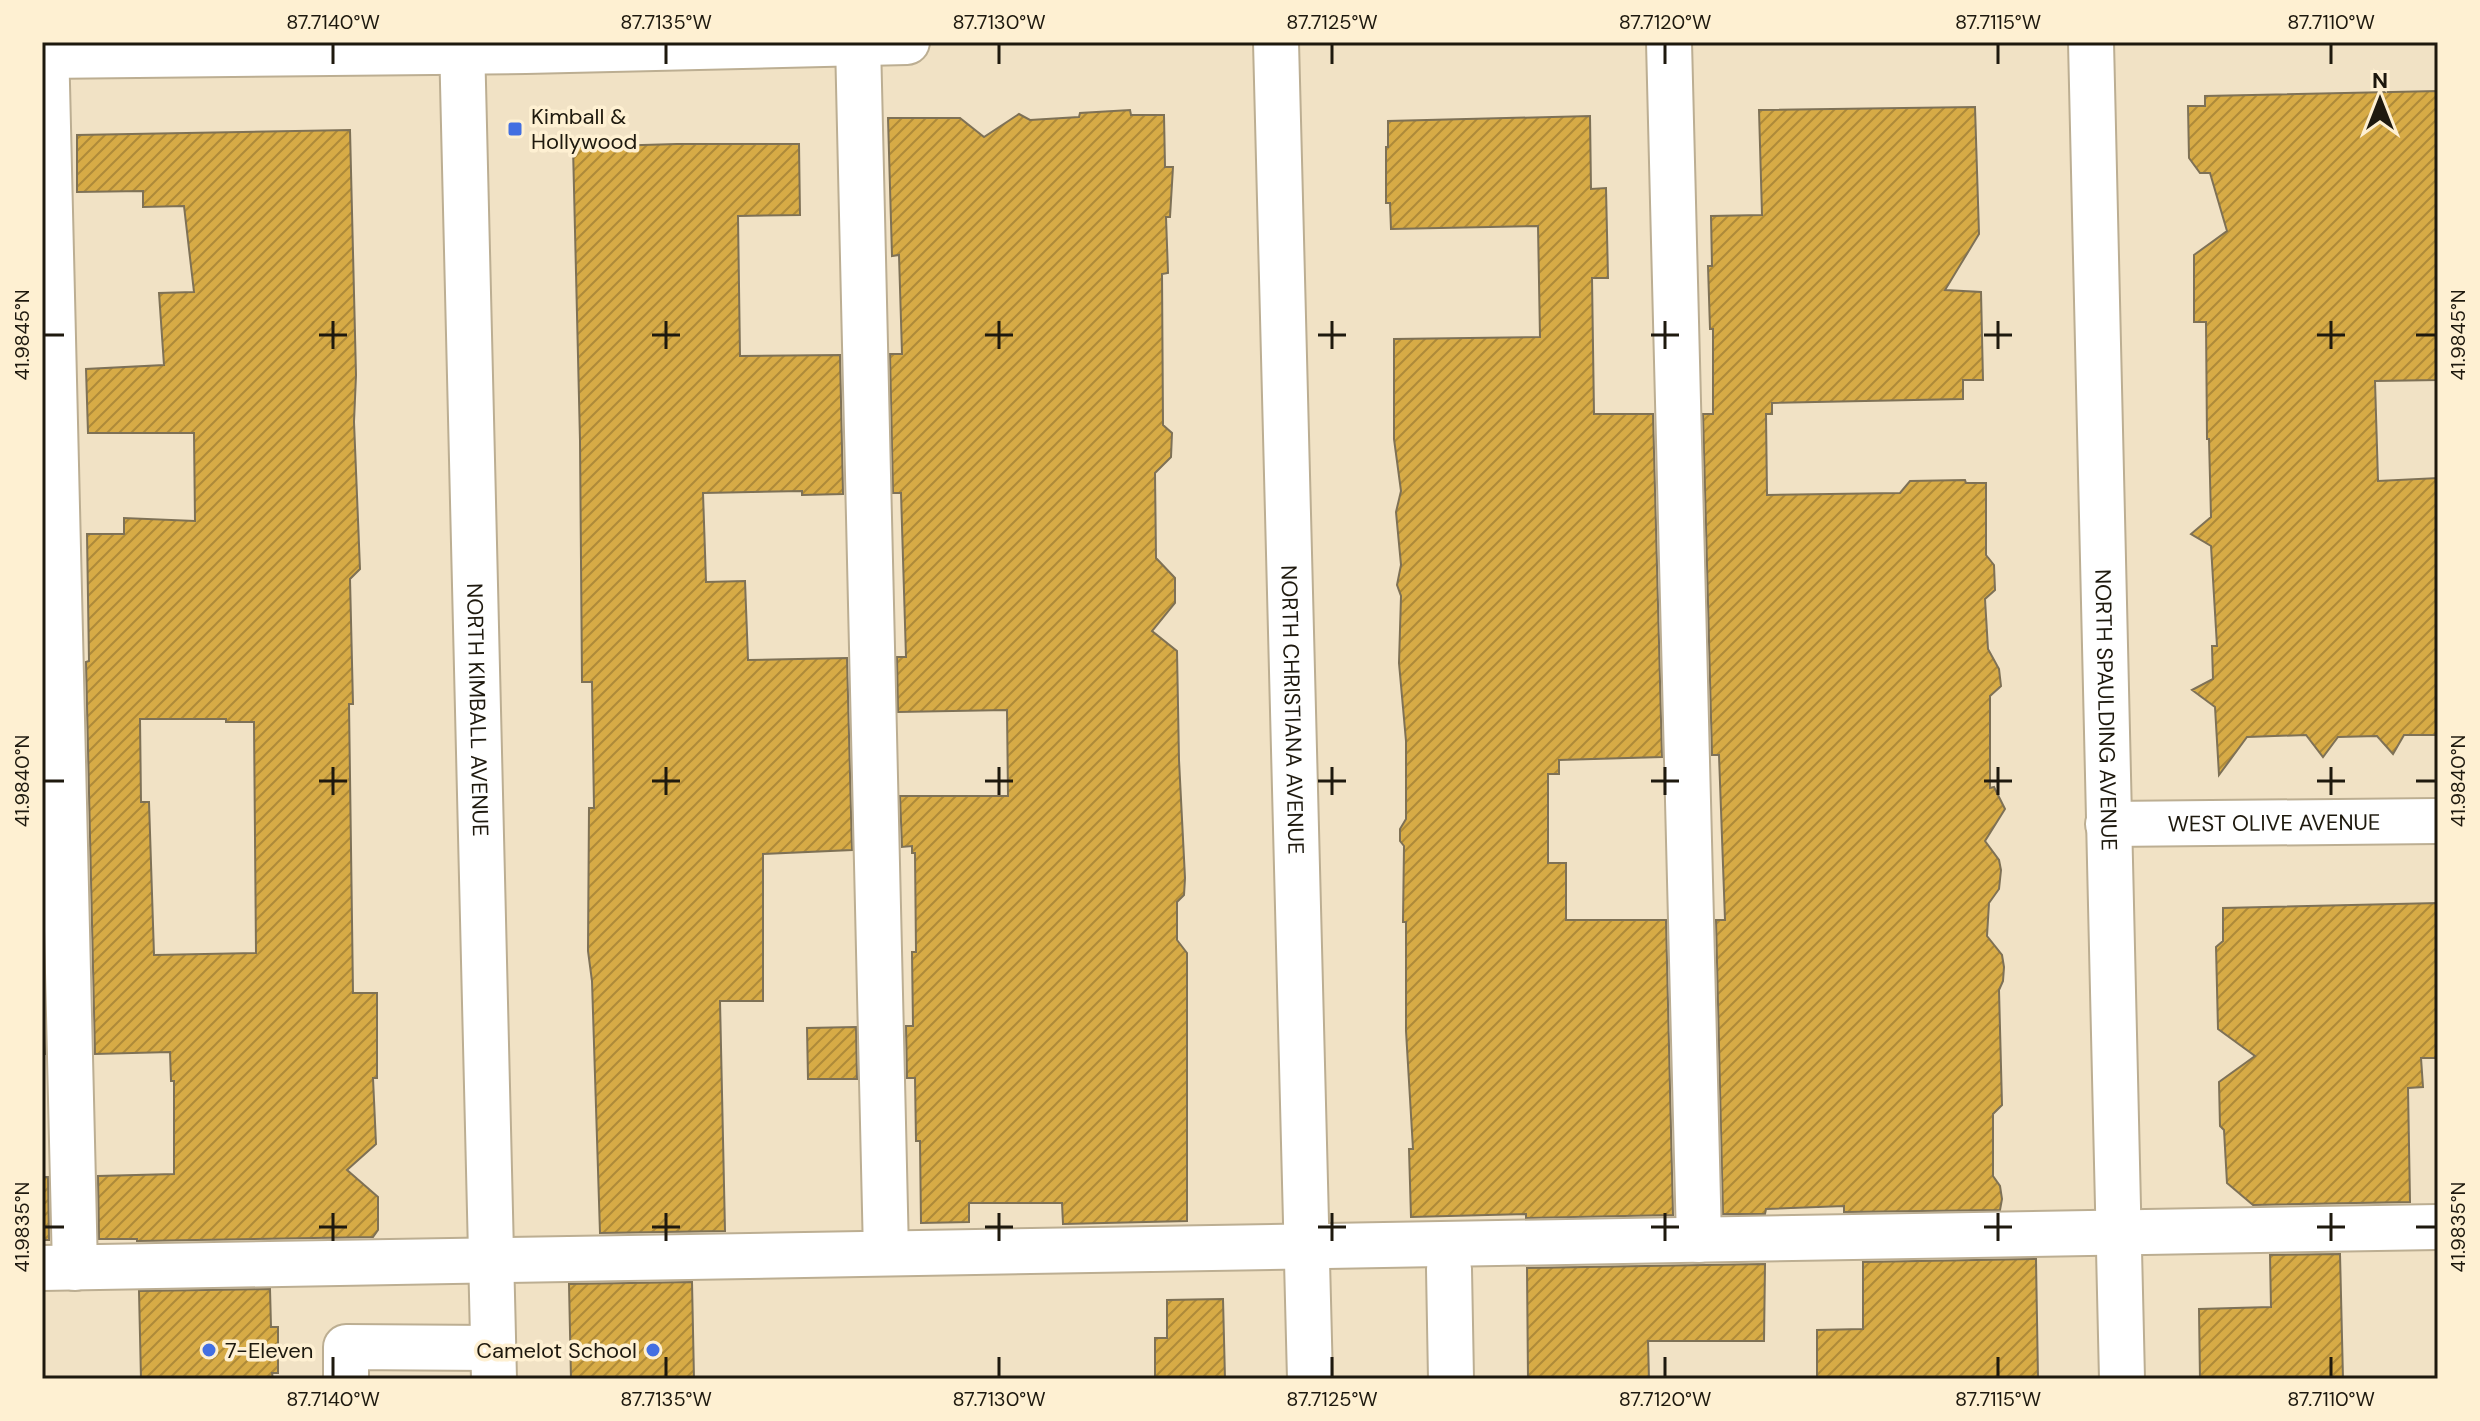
<svg xmlns="http://www.w3.org/2000/svg" width="2480" height="1421" viewBox="0 0 2480 1421" font-family="'DM Sans',sans-serif">
<defs>
<pattern id="building-hatch" width="6" height="6" patternUnits="userSpaceOnUse" patternTransform="scale(2)"><rect width="6" height="6" fill="#d7ab46"/><path d="M-1 1l2-2M0 6l6-6M5 7l2-2" fill="none" stroke="#ae8a39"/></pattern>
</defs>
<rect width="100%" height="100%" fill="#f1e2c5"/>
<!-- building -->
<path fill="url(#building-hatch)" stroke="#7e7156" stroke-width="2" fill-rule="evenodd" d="M 2438,91 L 2438,380 L 2375,381 L 2378,481 L 2438,478 L 2438,735 L 2404,735 L 2393,754 L 2377,736 L 2338,737 L 2323,757 L 2306,735 L 2247,737 L 2219,775 L 2215,707 L 2192,690 L 2213,679 L 2212,646 L 2217,646 L 2211,546 L 2191,534 L 2211,517 L 2209,439 L 2207,439 L 2206,322 L 2194,322 L 2194,255 L 2227,231 L 2210,173 L 2200,173 L 2189,158 L 2188,106 L 2205,106 L 2205,96 Z
M 1975,107 L 1979,234 L 1945,290 L 1981,292 L 1983,380 L 1963,380 L 1963,399 L 1772,403 L 1772,414 L 1766,414 L 1767,495 L 1900,493 L 1910,481 L 1965,480 L 1966,483 L 1986,483 L 1986,555 L 1994,565 L 1995,590 L 1985,599 L 1988,649 L 1999,669 L 2001,686 L 1990,696 L 1990,788 L 1994,787 L 2005,809 L 1985,841 L 1999,860 L 2001,870 L 1999,889 L 1989,903 L 1987,936 L 2002,955 L 2004,967 L 2003,981 L 1999,990 L 2002,1105 L 1993,1114 L 1993,1176 L 2000,1186 L 2002,1199 L 2000,1210 L 1844,1212 L 1844,1206 L 1766,1209 L 1765,1214 L 1723,1214 L 1716,920 L 1725,920 L 1719,755 L 1712,755 L 1703,414 L 1713,414 L 1713,329 L 1710,329 L 1708,266 L 1712,266 L 1711,216 L 1762,215 L 1759,110 Z
M 1130,110 L 1131,115 L 1164,115 L 1165,167 L 1173,167 L 1170,217 L 1166,217 L 1168,273 L 1162,274 L 1163,425 L 1172,433 L 1171,457 L 1155,473 L 1156,558 L 1175,578 L 1175,603 L 1152,631 L 1177,651 L 1179,760 L 1185,878 L 1184,895 L 1177,902 L 1177,940 L 1187,953 L 1187,1221 L 1063,1224 L 1062,1203 L 969,1203 L 969,1222 L 921,1223 L 920,1141 L 916,1141 L 915,1078 L 907,1078 L 906,1026 L 913,1026 L 912,952 L 916,952 L 915,853 L 912,853 L 912,846 L 902,847 L 900,796 L 1008,796 L 1007,710 L 898,712 L 897,657 L 906,657 L 901,493 L 893,493 L 890,354 L 902,354 L 899,255 L 892,256 L 888,118 L 960,118 L 984,137 L 1019,114 L 1030,120 L 1079,117 L 1080,113 Z
M 1590,116 L 1591,189 L 1606,188 L 1608,278 L 1592,278 L 1594,414 L 1653,414 L 1662,757 L 1559,760 L 1559,774 L 1548,774 L 1548,863 L 1566,863 L 1566,920 L 1666,920 L 1673,1215 L 1526,1218 L 1526,1214 L 1411,1217 L 1409,1149 L 1413,1149 L 1406,1031 L 1406,922 L 1403,922 L 1404,846 L 1400,841 L 1400,829 L 1406,819 L 1406,741 L 1399,663 L 1401,596 L 1397,585 L 1401,565 L 1396,512 L 1401,491 L 1394,439 L 1394,339 L 1540,337 L 1538,226 L 1391,229 L 1390,203 L 1386,203 L 1386,147 L 1388,147 L 1388,121 Z
M 350,130 L 356,375 L 354,422 L 360,569 L 350,579 L 353,704 L 349,704 L 353,993 L 377,993 L 377,1078 L 373,1078 L 376,1144 L 347,1170 L 378,1197 L 378,1230 L 373,1237 L 137,1241 L 137,1239 L 99,1239 L 98,1176 L 174,1174 L 174,1081 L 171,1081 L 170,1052 L 95,1054 L 86,662 L 89,661 L 87,534 L 124,534 L 124,518 L 195,521 L 194,433 L 88,433 L 86,369 L 164,365 L 159,293 L 194,292 L 184,206 L 143,207 L 143,191 L 77,192 L 77,135 ZM 140,719 L 226,719 L 226,722 L 254,722 L 256,953 L 154,955 L 149,802 L 141,802 Z
M 677,144 L 799,144 L 800,215 L 738,216 L 740,356 L 840,355 L 843,494 L 802,495 L 802,491 L 703,493 L 706,582 L 745,581 L 748,660 L 847,658 L 852,850 L 763,854 L 763,1001 L 720,1001 L 725,1231 L 600,1233 L 592,981 L 588,951 L 589,808 L 594,808 L 592,682 L 582,682 L 580,440 L 573,147 Z
M 2438,903 L 2438,1058 L 2421,1058 L 2423,1087 L 2408,1088 L 2410,1202 L 2253,1205 L 2227,1183 L 2224,1130 L 2220,1126 L 2219,1082 L 2255,1056 L 2218,1029 L 2216,947 L 2223,941 L 2223,908 Z
M 42,930 L 45,1054 L 42,1054 Z
M 856,1027 L 857,1079 L 808,1079 L 807,1028 Z
M 42,1177 L 48,1177 L 49,1240 L 42,1240 Z
M 2340,1254 L 2343,1379 L 2200,1379 L 2199,1309 L 2271,1307 L 2270,1255 Z
M 2036,1259 L 2038,1379 L 1817,1379 L 1817,1330 L 1863,1329 L 1863,1262 Z
M 1765,1264 L 1764,1341 L 1648,1341 L 1649,1379 L 1528,1379 L 1527,1268 Z
M 692,1282 L 694,1379 L 571,1379 L 569,1284 Z
M 270,1289 L 271,1327 L 278,1327 L 278,1373 L 272,1373 L 273,1379 L 141,1379 L 139,1291 Z
M 1223,1299 L 1225,1379 L 1155,1379 L 1155,1338 L 1167,1338 L 1167,1300 Z"/>
<g fill="none" stroke-linecap="round" stroke-linejoin="round">
<!-- minor casing -->
<g stroke="#bcae92" stroke-width="48">
<g id="minor">
<path d="M 46,42 L 75,1268"/>
<path id="s1" d="M 462,42 L 494,1379"/>
<path d="M 858,42 L 886,1253"/>
<path id="s2" d="M 1276,42 L 1310,1379"/>
<path d="M 1669,42 L 1699,1240"/>
<path id="s3" d="M 2091,42 L 2122,1379"/>
<path d="M 42,56 L 526,51 L 907,42"/>
<path id="s4" d="M 2108,824 L 2438,821"/>
<path d="M 42,1268 L 2438,1227"/>
<path d="M 1449,1269 L 1451,1379"/>
<path d="M 346,1379 L 346,1347 L 493,1348"/>
</g>
</g>
<!-- minor -->
<use href="#minor" stroke="#fff" stroke-width="44"/>
</g>
<!-- ticks -->
<path fill="none" stroke="#1e190e" stroke-width="3" d="M 333,44 L 333,64M 666,44 L 666,64M 999,44 L 999,64M 1332,44 L 1332,64M 1665,44 L 1665,64M 1998,44 L 1998,64M 2331,44 L 2331,64M 333,321 L 333,349M 666,321 L 666,349M 999,321 L 999,349M 1332,321 L 1332,349M 1665,321 L 1665,349M 1998,321 L 1998,349M 2331,321 L 2331,349M 44,335 L 64,335M 319,335 L 347,335M 652,335 L 680,335M 985,335 L 1013,335M 1318,335 L 1346,335M 1651,335 L 1679,335M 1984,335 L 2012,335M 2317,335 L 2345,335M 2416,335 L 2436,335M 333,767 L 333,795M 666,767 L 666,795M 999,767 L 999,795M 1332,767 L 1332,795M 1665,767 L 1665,795M 1998,767 L 1998,795M 2331,767 L 2331,795M 44,781 L 64,781M 319,781 L 347,781M 652,781 L 680,781M 985,781 L 1013,781M 1318,781 L 1346,781M 1651,781 L 1679,781M 1984,781 L 2012,781M 2317,781 L 2345,781M 2416,781 L 2436,781M 333,1213 L 333,1241M 666,1213 L 666,1241M 999,1213 L 999,1241M 1332,1213 L 1332,1241M 1665,1213 L 1665,1241M 1998,1213 L 1998,1241M 2331,1213 L 2331,1241M 44,1227 L 64,1227M 319,1227 L 347,1227M 652,1227 L 680,1227M 985,1227 L 1013,1227M 1318,1227 L 1346,1227M 1651,1227 L 1679,1227M 1984,1227 L 2012,1227M 2317,1227 L 2345,1227M 2416,1227 L 2436,1227M 333,1357 L 333,1377M 666,1357 L 666,1377M 999,1357 L 999,1377M 1332,1357 L 1332,1377M 1665,1357 L 1665,1377M 1998,1357 L 1998,1377M 2331,1357 L 2331,1377"/>
<!-- markers -->
<g fill="#436fe1" stroke="#fef0d2" stroke-width="3">
<rect x="507" y="121" width="16" height="16" rx="4"/>
<circle cx="209" cy="1350" r="8"/>
<circle cx="653" cy="1350" r="8"/>
</g>
<g text-anchor="middle" stroke-width="7" stroke-linejoin="round" paint-order="stroke">
<!-- poi labels -->
<g font-size="22" fill="#1e190e" stroke="#fef0d2" text-anchor="start">
<text x="531" y="124">Kimball &amp;<tspan x="531" dy="25">Hollywood</tspan></text>
<text x="225" y="1358">7-Eleven</text>
<text x="637" y="1358" text-anchor="end">Camelot School</text>
</g>
<!-- street labels -->
<g font-size="22" fill="#1e190e" stroke="#fef0d2">
<text dy="8" stroke="none"><textPath href="#s1" startOffset="668">NORTH KIMBALL AVENUE</textPath></text>
<text dy="8" stroke="none"><textPath href="#s2" startOffset="668">NORTH CHRISTIANA AVENUE</textPath></text>
<text dy="8" stroke="none"><textPath href="#s3" startOffset="668">NORTH SPAULDING AVENUE</textPath></text>
<text dy="8" stroke="none"><textPath href="#s4" startOffset="166">WEST OLIVE AVENUE</textPath></text>
</g>
</g>
<!-- border -->
<rect width="2480" height="1421" fill="none" stroke="#fef0d2" stroke-width="88"/>
<!-- north arrow -->
<g transform="translate(2380 100)" stroke="#fef0d2" stroke-width="6" paint-order="stroke">
<path d="M0-6L14 30L0 20L-14 30Z" fill="#1e190e"/>
<text y="-12" font-size="22" font-weight="bold" text-anchor="middle" fill="#1e190e">N</text>
</g>
<rect x="44" y="44" width="2392" height="1333" fill="none" stroke="#1e190e" stroke-width="3"/>
<g font-size="20" text-anchor="middle" fill="#1e190e">
<text x="333" y="29">87.7140°W</text>
<text x="666" y="29">87.7135°W</text>
<text x="999" y="29">87.7130°W</text>
<text x="1332" y="29">87.7125°W</text>
<text x="1665" y="29">87.7120°W</text>
<text x="1998" y="29">87.7115°W</text>
<text x="2331" y="29">87.7110°W</text>
<text transform="translate(22 335) rotate(-90)" y="7">41.9845°N</text>
<text transform="translate(2458 335) rotate(-90)" y="7">41.9845°N</text>
<text transform="translate(22 781) rotate(-90)" y="7">41.9840°N</text>
<text transform="translate(2458 781) rotate(-90)" y="7">41.9840°N</text>
<text transform="translate(22 1227) rotate(-90)" y="7">41.9835°N</text>
<text transform="translate(2458 1227) rotate(-90)" y="7">41.9835°N</text>
<text x="333" y="1406">87.7140°W</text>
<text x="666" y="1406">87.7135°W</text>
<text x="999" y="1406">87.7130°W</text>
<text x="1332" y="1406">87.7125°W</text>
<text x="1665" y="1406">87.7120°W</text>
<text x="1998" y="1406">87.7115°W</text>
<text x="2331" y="1406">87.7110°W</text>
</g>
</svg>
